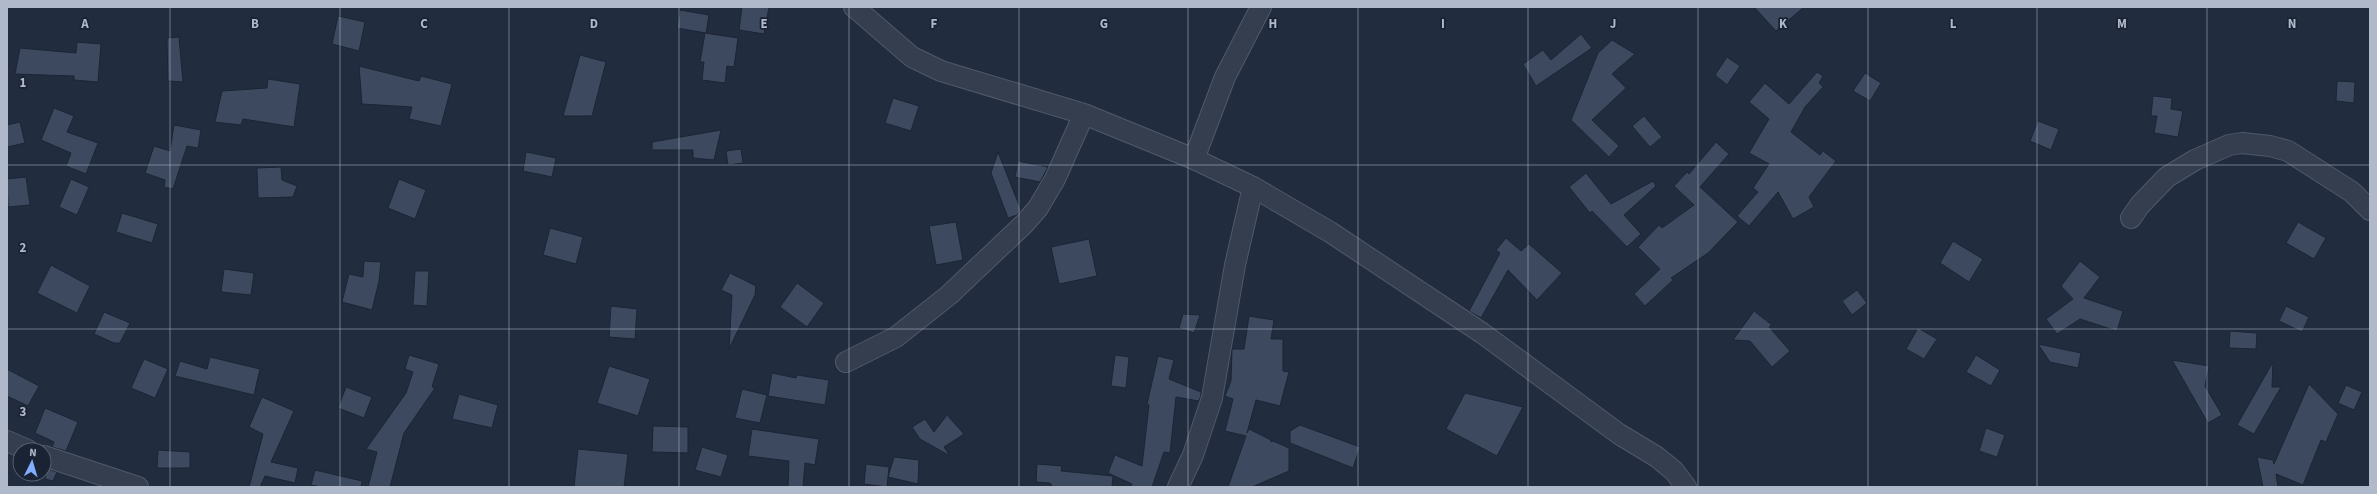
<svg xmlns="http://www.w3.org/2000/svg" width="2377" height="494" viewBox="0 0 2377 494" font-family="'Source Sans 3',sans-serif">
<rect width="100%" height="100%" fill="#212c3f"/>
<!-- building -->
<path fill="#3c495f" stroke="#1c2535" d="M 742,7 L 769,7 L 764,34 L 739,30 Z
M 1754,7 L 1804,7 L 1776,31 Z
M 680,10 L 709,15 L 706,33 L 677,28 Z
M 338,16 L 365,22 L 359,51 L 332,44 Z
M 705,33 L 738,38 L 734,67 L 727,66 L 725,83 L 702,80 L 704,62 L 700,62 Z
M 1581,34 L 1592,48 L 1536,86 L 1523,64 L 1543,50 L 1551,60 Z
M 179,37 L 183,82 L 168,81 L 167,38 Z
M 1612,40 L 1635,54 L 1612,74 L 1626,88 L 1592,120 L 1619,146 L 1609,157 L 1571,120 L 1598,53 Z
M 77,42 L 101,44 L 98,82 L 74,80 L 74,76 L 15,74 L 20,48 L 76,53 Z
M 580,55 L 606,62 L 592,116 L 563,116 Z
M 1727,57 L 1740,66 L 1727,85 L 1715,75 Z
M 359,66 L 419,81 L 421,76 L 452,84 L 441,126 L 409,119 L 412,107 L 362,104 Z
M 1817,72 L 1823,76 L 1819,83 L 1823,87 L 1805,107 L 1791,132 L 1820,155 L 1823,151 L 1836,161 L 1809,197 L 1814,207 L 1793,219 L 1778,192 L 1749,226 L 1737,216 L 1758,192 L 1753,188 L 1769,164 L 1749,153 L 1769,119 L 1749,102 L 1765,83 L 1789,104 Z
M 1865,73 L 1881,83 L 1870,101 L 1853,91 Z
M 268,79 L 300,84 L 294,127 L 243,119 L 241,125 L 215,122 L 222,91 L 267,88 Z
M 2337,81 L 2355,82 L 2354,103 L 2336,101 Z
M 2153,96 L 2172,98 L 2171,109 L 2183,111 L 2178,137 L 2154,133 L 2157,116 L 2151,116 Z
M 893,98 L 919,106 L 911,131 L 885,123 Z
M 54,108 L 74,116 L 67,132 L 98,143 L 86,174 L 66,166 L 71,153 L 41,140 Z
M 1644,116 L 1662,137 L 1650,147 L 1632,126 Z
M 2038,121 L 2059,129 L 2051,150 L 2030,141 Z
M 20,122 L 25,143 L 7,147 L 7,125 Z
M 174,125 L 201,130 L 198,148 L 187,146 L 173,189 L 164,187 L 165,180 L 145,173 L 154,146 L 170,151 Z
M 721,130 L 714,160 L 693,158 L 693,150 L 652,150 L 652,142 Z
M 1716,142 L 1729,154 L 1700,187 L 1738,222 L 1708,253 L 1671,278 L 1673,280 L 1645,306 L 1634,294 L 1660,269 L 1638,247 L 1659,225 L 1662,228 L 1694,205 L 1674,186 L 1687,172 L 1689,174 Z
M 741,149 L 743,163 L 728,165 L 726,151 Z
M 526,152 L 556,158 L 552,177 L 523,171 Z
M 998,152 L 1021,210 L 1017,215 L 1008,218 L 991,173 Z
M 1018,161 L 1048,167 L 1040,182 L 1015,177 Z
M 281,167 L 282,180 L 297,186 L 293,197 L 258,198 L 257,168 Z
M 1586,173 L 1611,204 L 1653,181 L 1656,186 L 1624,215 L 1641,234 L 1627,247 L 1592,211 L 1590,213 L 1569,187 Z
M 26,177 L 30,205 L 8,207 L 7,179 Z
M 71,179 L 89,187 L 77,215 L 59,207 Z
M 399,179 L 426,190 L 415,219 L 388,208 Z
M 122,213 L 158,224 L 152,243 L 116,232 Z
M 956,222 L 963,260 L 936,265 L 929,226 Z
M 2298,222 L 2326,238 L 2314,259 L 2286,243 Z
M 550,228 L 583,237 L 576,264 L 543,255 Z
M 1506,238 L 1521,251 L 1529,244 L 1562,273 L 1537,300 L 1508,270 L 1481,318 L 1469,311 L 1500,253 L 1496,250 Z
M 1089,239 L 1097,276 L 1059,284 L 1051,247 Z
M 1953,241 L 1983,259 L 1969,282 L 1940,263 Z
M 364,261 L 381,262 L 379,281 L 372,310 L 342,302 L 349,274 L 363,277 Z
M 2080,261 L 2100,277 L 2084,298 L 2123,311 L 2117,331 L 2080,319 L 2057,334 L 2046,319 L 2073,299 L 2061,286 Z
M 51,265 L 90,286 L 77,313 L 37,293 Z
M 224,269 L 254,273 L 251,295 L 221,292 Z
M 415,271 L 429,271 L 427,306 L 413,305 Z
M 730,273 L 756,286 L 755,295 L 729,349 L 732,295 L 721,290 Z
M 797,283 L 824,303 L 807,327 L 780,307 Z
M 1857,290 L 1867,303 L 1852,315 L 1842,301 Z
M 611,306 L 637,309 L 635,339 L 609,337 Z
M 2286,306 L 2309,317 L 2302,332 L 2279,321 Z
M 1754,311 L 1772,325 L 1769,327 L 1790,351 L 1772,367 L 1750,341 L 1733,340 Z
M 104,312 L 130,323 L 120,343 L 114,343 L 94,334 Z
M 1183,314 L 1200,315 L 1194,333 L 1179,328 Z
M 1249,316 L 1274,320 L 1271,339 L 1283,339 L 1283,371 L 1289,372 L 1280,406 L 1256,400 L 1247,433 L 1249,429 L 1271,440 L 1271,442 L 1273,441 L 1289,448 L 1289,471 L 1252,487 L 1228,487 L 1246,436 L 1225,431 L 1233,399 L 1225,396 L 1231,381 L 1232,349 L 1244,349 Z
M 1918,328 L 1937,339 L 1924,359 L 1906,349 Z
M 2230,331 L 2257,333 L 2256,349 L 2229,348 Z
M 2038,344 L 2081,353 L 2078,368 L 2050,362 Z
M 409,355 L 439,364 L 432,387 L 435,388 L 404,433 L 390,487 L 368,487 L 377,452 L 366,449 L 406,393 L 413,372 L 405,369 Z
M 1115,355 L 1129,357 L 1126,388 L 1111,386 Z
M 1976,355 L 2000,370 L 1991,386 L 1966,372 Z
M 1158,356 L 1174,360 L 1169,379 L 1201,392 L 1201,395 L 1199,401 L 1176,397 L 1170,453 L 1164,452 L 1152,487 L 1131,487 L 1132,484 L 1108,473 L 1115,455 L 1142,466 L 1149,405 L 1147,404 Z
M 210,357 L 260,369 L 254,395 L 175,376 L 180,361 L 207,369 Z
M 144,359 L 168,369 L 155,398 L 131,388 Z
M 2172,360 L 2209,366 L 2205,386 L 2222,415 L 2208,423 Z
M 2273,362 L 2272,387 L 2281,387 L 2254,434 L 2237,425 Z
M 609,366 L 650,379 L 638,416 L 597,403 Z
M 7,369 L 39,386 L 28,406 L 7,396 Z
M 772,373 L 796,378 L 797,375 L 829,380 L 825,405 L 768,396 Z
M 2309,384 L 2338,414 L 2326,442 L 2321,440 L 2303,485 L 2276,474 L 2278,487 L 2263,487 L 2257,457 L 2273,460 L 2274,464 Z
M 2346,385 L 2362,392 L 2354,410 L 2338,403 Z
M 346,387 L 372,397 L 364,418 L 338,408 Z
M 742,389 L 767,395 L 760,423 L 735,418 Z
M 1465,393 L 1523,407 L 1497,456 L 1446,429 Z
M 459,394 L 498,405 L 492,428 L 452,419 Z
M 262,397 L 294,411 L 271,462 L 298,468 L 295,483 L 265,476 L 260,487 L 249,487 L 263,434 L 249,427 Z
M 45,408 L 78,422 L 66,451 L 52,447 L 54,442 L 35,433 Z
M 947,415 L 964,434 L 944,447 L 950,456 L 920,439 L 912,427 L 925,419 L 934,432 Z
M 1300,425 L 1360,447 L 1353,468 L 1290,443 L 1290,431 Z
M 653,426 L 688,427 L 688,453 L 652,452 Z
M 1986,428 L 2005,435 L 1997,457 L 1979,451 Z
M 752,429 L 819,439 L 815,465 L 805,463 L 803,487 L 788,487 L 789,461 L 748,456 Z
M 702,447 L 728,455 L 721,477 L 695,470 Z
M 578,449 L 628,454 L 624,487 L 574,487 Z
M 158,450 L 190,452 L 190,468 L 157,468 Z
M 894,457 L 919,460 L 918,484 L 888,477 Z
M 866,464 L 889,467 L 887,487 L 864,484 Z
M 1037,464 L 1062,466 L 1061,471 L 1113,476 L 1112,487 L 1053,487 L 1050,483 L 1036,482 Z
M 47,469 L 57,472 L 53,481 L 45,479 Z
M 315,470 L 362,481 L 361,487 L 321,487 L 311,485 Z"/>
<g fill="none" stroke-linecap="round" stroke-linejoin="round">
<!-- street casing -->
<g stroke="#505969" stroke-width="22">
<path id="street" d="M 854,7 L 912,57 L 941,71 L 1084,114 L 1194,159 L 1253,187 L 1330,232 L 1482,333 L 1619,434 L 1657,457 L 1674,471 L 1686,487
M 1194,159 L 1225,77 L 1261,7
M 2131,218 L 2140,205 L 2167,177 L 2195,160 L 2229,145 L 2242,143 L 2270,146 L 2288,151 L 2352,192 L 2370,210
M 846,362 L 896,337 L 949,295 L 1024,224 L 1038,208 L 1055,179 L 1084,114
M 7,441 L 28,450
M 44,456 L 138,487
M 1178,487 L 1193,455 L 1212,398 L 1235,265 L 1253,187"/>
</g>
<!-- street -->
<use href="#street" stroke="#353e4f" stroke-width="20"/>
</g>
<!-- grid -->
<path fill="none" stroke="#b0b9ca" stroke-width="1" stroke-opacity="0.55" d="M 170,7 L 170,487M 340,7 L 340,487M 509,7 L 509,487M 679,7 L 679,487M 849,7 L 849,487M 1019,7 L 1019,487M 1188,7 L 1188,487M 1358,7 L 1358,487M 1528,7 L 1528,487M 1698,7 L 1698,487M 1868,7 L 1868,487M 2037,7 L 2037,487M 2207,7 L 2207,487M 7,165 L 2370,165M 7,329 L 2370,329"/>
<g font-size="13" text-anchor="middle" font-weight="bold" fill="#b0b9ca" stroke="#1a2333" stroke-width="3.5" stroke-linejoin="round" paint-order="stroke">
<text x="85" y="28">A</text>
<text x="255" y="28">B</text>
<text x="424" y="28">C</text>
<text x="594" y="28">D</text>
<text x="764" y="28">E</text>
<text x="934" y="28">F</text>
<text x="1104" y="28">G</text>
<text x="1273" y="28">H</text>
<text x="1443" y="28">I</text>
<text x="1613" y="28">J</text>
<text x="1783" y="28">K</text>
<text x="1953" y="28">L</text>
<text x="2122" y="28">M</text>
<text x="2292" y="28">N</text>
<text x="23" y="87">1</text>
<text x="23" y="252">2</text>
<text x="23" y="416">3</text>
</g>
<!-- border -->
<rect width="2377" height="494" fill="none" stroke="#b0b9ca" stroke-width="16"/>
<!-- north arrow -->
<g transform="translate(32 462) rotate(5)"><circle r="19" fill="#1a2333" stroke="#565f6f"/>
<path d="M0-3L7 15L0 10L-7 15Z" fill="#81acff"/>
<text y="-6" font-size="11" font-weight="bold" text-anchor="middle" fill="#b0b9ca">N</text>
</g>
</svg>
